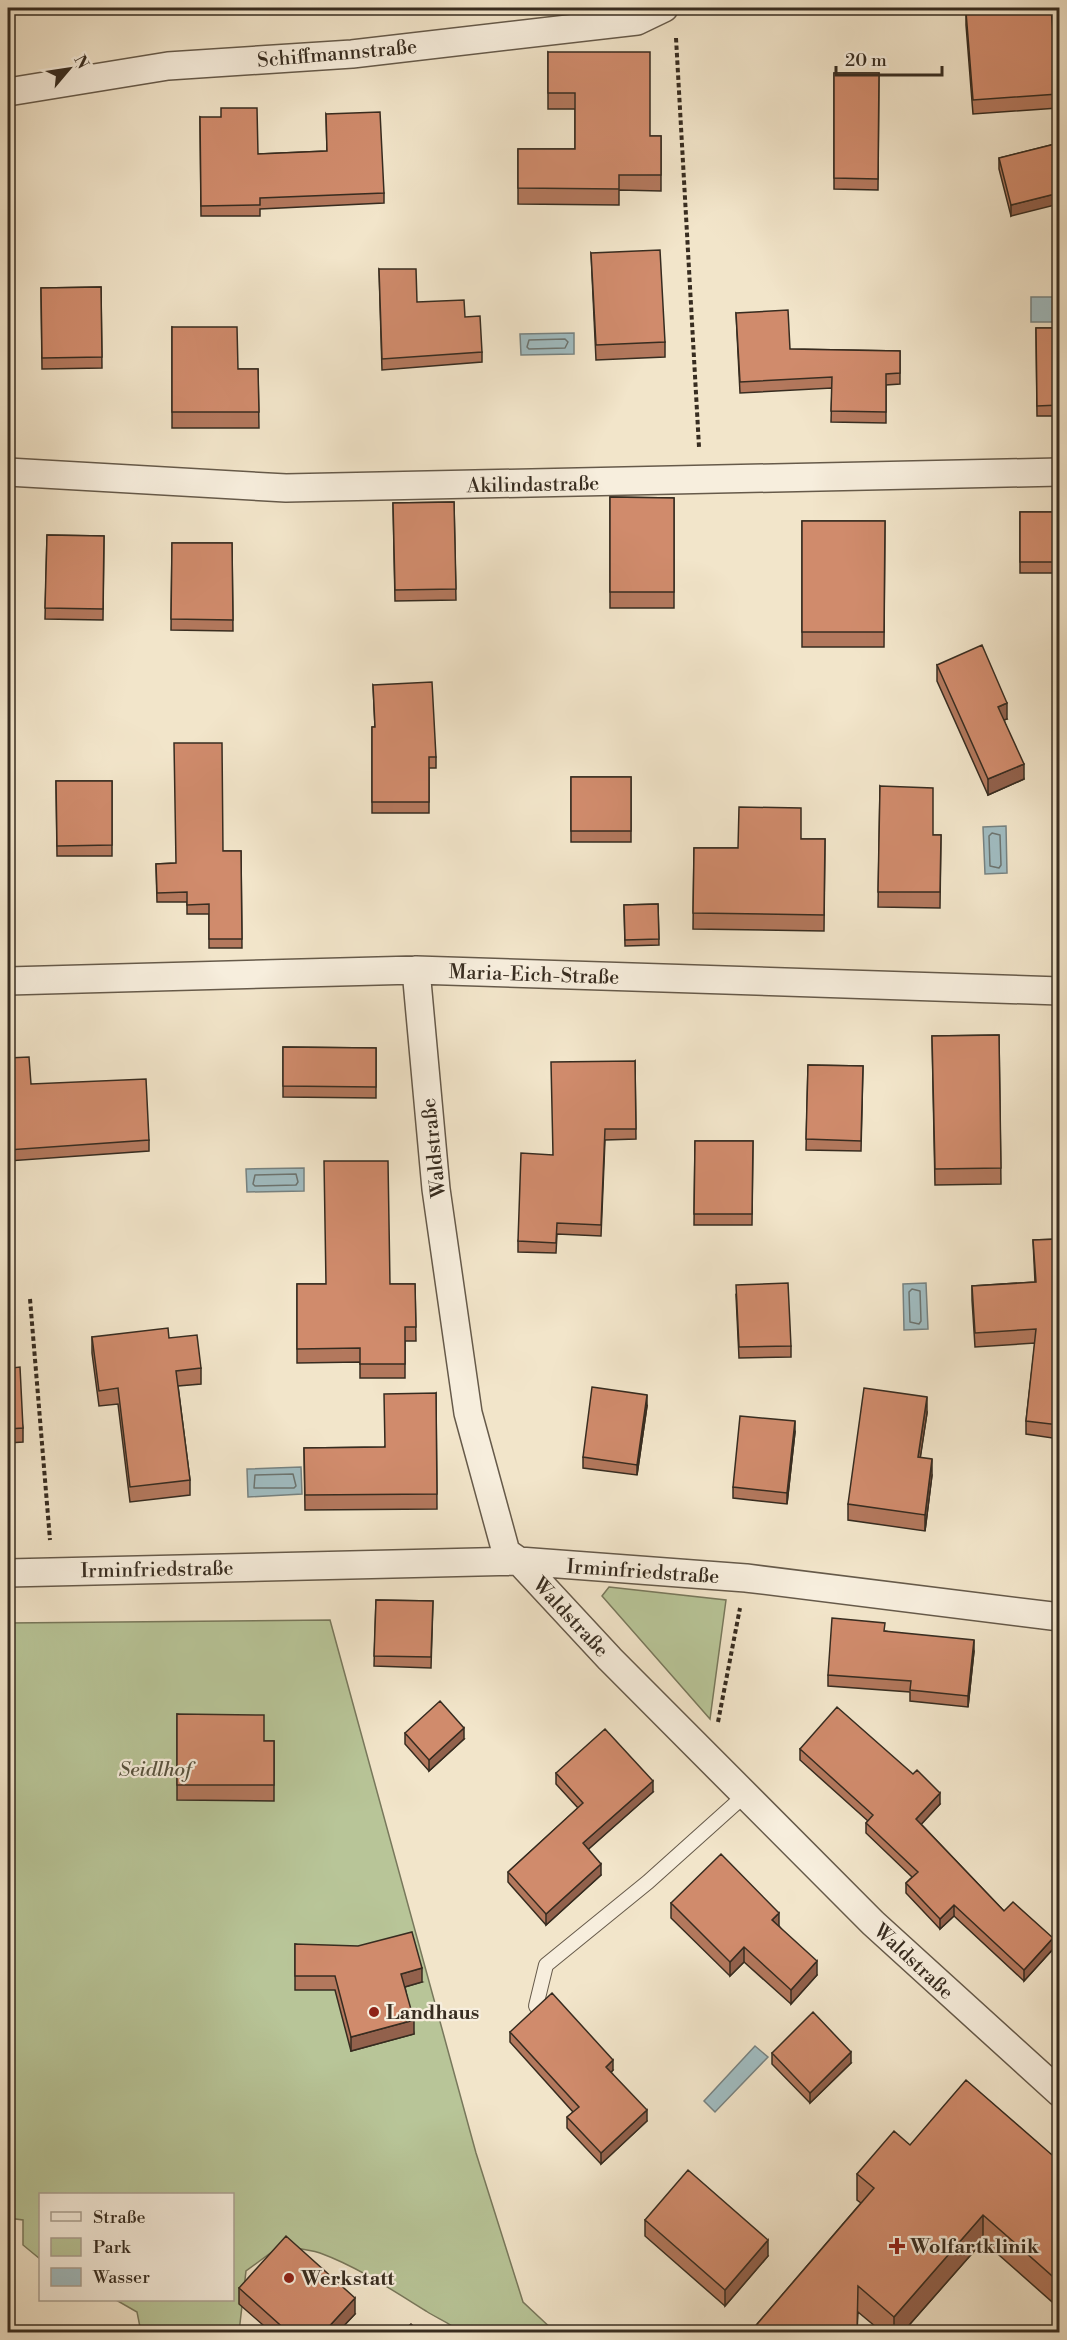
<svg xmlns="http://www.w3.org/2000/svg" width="1067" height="2340" viewBox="0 0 1067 2340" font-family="'Libre Bodoni',serif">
<rect width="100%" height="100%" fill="#f2e5ca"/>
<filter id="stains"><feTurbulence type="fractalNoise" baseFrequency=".00333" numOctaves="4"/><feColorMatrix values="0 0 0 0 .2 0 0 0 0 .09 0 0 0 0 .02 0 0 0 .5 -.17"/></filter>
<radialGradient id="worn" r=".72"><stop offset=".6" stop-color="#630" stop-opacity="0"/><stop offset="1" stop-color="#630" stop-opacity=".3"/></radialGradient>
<!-- green -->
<path fill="#b8c598" stroke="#78785c" stroke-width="1.5" d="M 609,1587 L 726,1600 L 710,1719 L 602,1596 Z
M 330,1620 L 476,2153 L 523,2302 L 555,2332 L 460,2332 C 449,2322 438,2319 426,2311 C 392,2290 358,2267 320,2253 C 308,2249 293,2248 280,2246 L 246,2271 L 239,2332 L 141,2332 L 137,2312 L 116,2300 L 232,2300 L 232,2194 L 40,2194 L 40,2259 L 23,2245 L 23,2220 L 8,2218 L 8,1623 Z"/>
<!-- water -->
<path fill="#a0bcc1" stroke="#768281" stroke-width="1.5" d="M 1031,297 L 1059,297 L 1059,322 L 1031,322 Z
M 574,333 L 574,354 L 521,355 L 520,334 Z
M 1006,826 L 1007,873 L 985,874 L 983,827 Z
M 304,1168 L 304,1191 L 247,1192 L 246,1169 Z
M 926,1283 L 928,1329 L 904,1330 L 903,1284 Z
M 301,1467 L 302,1494 L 248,1497 L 247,1469 Z
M 755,2046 L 768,2057 L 715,2112 L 704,2101 Z"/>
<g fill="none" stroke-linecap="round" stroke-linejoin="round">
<!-- shore -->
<path stroke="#6c7470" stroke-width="1.5" d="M 565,339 L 568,342 L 565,348 L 529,349 L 527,347 L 529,340 Z
M 992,833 L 1000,835 L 1001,865 L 999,868 L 990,866 L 989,836 Z
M 296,1174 L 298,1182 L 296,1185 L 255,1186 L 253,1184 L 255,1175 Z
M 912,1289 L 920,1291 L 921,1321 L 919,1324 L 910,1322 L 909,1292 Z
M 293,1474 L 296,1486 L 294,1488 L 254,1488 L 255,1475 Z"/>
<!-- service casing -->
<g stroke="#665a4a" stroke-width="16">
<path id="service" d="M 536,2006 L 546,1965 L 648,1882 L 745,1795"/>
</g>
<!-- minor casing -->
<g stroke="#665a4a" stroke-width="30">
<path id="minor" d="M 8,92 L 168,66 L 352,54 L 637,21 L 664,8
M 8,472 L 286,488 L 1060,472
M 416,970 L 436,1189 L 468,1413 L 506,1552 L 519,1561 L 610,1659 L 873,1923 L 1060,2093
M 8,981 L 416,970 L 1060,991
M 8,1573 L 519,1561 L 746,1578 L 1060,1617"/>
</g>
<!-- path -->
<path stroke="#372c20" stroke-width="4" stroke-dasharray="4.5 3" stroke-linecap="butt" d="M 676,38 L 699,447
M 30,1299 L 50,1540
M 718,1722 L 740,1608"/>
<!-- service -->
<use href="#service" stroke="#f7eedd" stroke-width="14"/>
<!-- minor -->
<use href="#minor" stroke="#f7eedd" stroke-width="27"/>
</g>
<!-- wall -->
<path fill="#b3785d" stroke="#372c20" stroke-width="1.5" d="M 831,8 L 891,8 L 891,9 L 831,10 Z
M 966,12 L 1058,94 L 1058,108 L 973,114 L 966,25 Z
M 548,52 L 650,136 L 661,136 L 661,191 L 619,190 L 619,205 L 518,204 L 518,149 L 575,149 L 575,109 L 548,109 Z
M 834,73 L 879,73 L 878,190 L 834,189 Z
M 326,114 L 384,193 L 384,203 L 260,209 L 260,216 L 201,216 L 200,117 L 258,154 L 327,151 Z
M 1059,143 L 1011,216 L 999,169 L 999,158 Z
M 591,253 L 665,342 L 665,357 L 596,360 Z
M 379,269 L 417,302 L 482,352 L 482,362 L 382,370 Z
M 101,287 L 102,368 L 42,369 L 41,288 Z
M 736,313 L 790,349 L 900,351 L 900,384 L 886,385 L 886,423 L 831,422 L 832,388 L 740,393 Z
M 172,327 L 238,369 L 258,369 L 259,428 L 172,428 Z
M 1036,328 L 1059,328 L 1059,416 L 1037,416 Z
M 610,497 L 674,498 L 674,608 L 610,608 Z
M 454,502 L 456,600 L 395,601 L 393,503 Z
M 1020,512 L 1059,512 L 1059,573 L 1020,573 Z
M 802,521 L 885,521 L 884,647 L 802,647 Z
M 47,535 L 104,536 L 103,620 L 45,619 Z
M 172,543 L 232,543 L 233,631 L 171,630 Z
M 937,665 L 1007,719 L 1004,720 L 1024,779 L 988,795 L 937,681 Z
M 373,685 L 436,757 L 436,768 L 429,768 L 429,813 L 372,813 L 372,727 L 375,727 Z
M 571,777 L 631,777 L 631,842 L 571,842 Z
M 56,781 L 112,781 L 112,856 L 57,856 Z
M 880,786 L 933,835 L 941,835 L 940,908 L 878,907 Z
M 801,839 L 825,839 L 824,931 L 693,929 L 694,848 L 738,848 Z
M 223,851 L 241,851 L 242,948 L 209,948 L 209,914 L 187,914 L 187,902 L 157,902 L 156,864 L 176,863 Z
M 658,904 L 659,945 L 625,946 L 624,905 Z
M 999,1035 L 1001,1184 L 935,1185 L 932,1036 Z
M 283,1047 L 376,1048 L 376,1098 L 283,1097 Z
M 8,1058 L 31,1084 L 149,1140 L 149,1151 L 8,1161 Z
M 635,1061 L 636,1139 L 605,1140 L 601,1236 L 557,1234 L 556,1253 L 518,1252 L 518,1241 L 553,1155 Z
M 808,1065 L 863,1066 L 861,1151 L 806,1150 Z
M 695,1141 L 753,1141 L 752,1225 L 694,1225 Z
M 1059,1239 L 1059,1439 L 1026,1434 L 1026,1421 L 1035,1343 L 975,1347 L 972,1300 L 972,1286 L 1035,1282 L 1033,1240 Z
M 297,1284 L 415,1284 L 416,1341 L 405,1341 L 405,1378 L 360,1378 L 360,1362 L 297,1363 Z
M 736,1295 L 791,1346 L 791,1357 L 739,1358 Z
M 92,1337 L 169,1338 L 201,1368 L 201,1384 L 178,1386 L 190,1480 L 190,1495 L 130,1502 L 118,1404 L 99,1406 L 92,1353 Z
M 8,1343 L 23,1428 L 23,1442 L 8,1443 Z
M 436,1393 L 437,1509 L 305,1510 L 304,1448 L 384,1447 Z
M 647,1406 L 637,1475 L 583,1468 L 583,1457 Z
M 927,1413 L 920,1458 L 932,1475 L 925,1531 L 848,1520 L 848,1504 Z
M 795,1432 L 787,1504 L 733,1498 L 733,1487 Z
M 376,1600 L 433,1601 L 431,1668 L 374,1666 Z
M 885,1631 L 974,1651 L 968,1707 L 910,1701 L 910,1692 L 828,1686 L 828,1675 Z
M 177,1714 L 264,1741 L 274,1741 L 274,1801 L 177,1800 Z
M 405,1733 L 464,1739 L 429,1771 L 405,1744 Z
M 800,1749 L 940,1804 L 921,1824 L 1004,1911 L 1053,1949 L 1024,1981 L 954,1916 L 940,1929 L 906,1893 L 906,1883 L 912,1877 L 866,1833 L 866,1823 L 868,1821 L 800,1760 Z
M 556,1773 L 653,1792 L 588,1849 L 601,1875 L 546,1925 L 508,1882 L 508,1872 L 578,1808 L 556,1784 Z
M 671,1903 L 779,1926 L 817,1975 L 791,2004 L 744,1962 L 730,1976 L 671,1918 Z
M 295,1944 L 422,1982 L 405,1987 L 414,2034 L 351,2051 L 335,1990 L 295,1990 Z
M 510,2032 L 613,2070 L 611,2072 L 647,2121 L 601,2164 L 567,2128 L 567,2117 L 573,2112 L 510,2042 Z
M 772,2053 L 851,2063 L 810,2103 L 772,2064 Z
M 910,2145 L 1059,2161 L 1059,2308 L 983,2241 L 903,2332 L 882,2332 L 858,2312 L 857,2332 L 752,2332 L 752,2330 L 861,2203 L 857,2200 L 857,2174 Z
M 645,2220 L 768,2256 L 725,2306 L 645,2236 Z
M 239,2288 L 355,2314 L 338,2332 L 271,2332 L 239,2304 Z"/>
<!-- shaded-wall -->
<path fill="#92614c" stroke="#372c20" stroke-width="1.5" d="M 1059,193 L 1059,204 L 1011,216 L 1011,205 Z
M 1007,703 L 1007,719 L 998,722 L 998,707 Z
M 1024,764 L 1024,779 L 988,795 L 988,779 Z
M 647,1395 L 647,1406 L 637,1475 L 637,1465 Z
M 927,1397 L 927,1413 L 918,1473 L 918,1457 Z
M 795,1421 L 795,1432 L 787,1504 L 787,1493 Z
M 932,1459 L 932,1475 L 925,1531 L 925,1515 Z
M 974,1640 L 974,1651 L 968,1707 L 968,1696 Z
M 464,1728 L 464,1739 L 429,1771 L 429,1760 Z
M 653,1781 L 653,1792 L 583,1854 L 583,1843 Z
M 940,1793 L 940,1804 L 916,1830 L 916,1819 Z
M 601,1864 L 601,1875 L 546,1925 L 546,1914 Z
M 954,1905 L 954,1916 L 940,1929 L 940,1919 Z
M 779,1913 L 779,1927 L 772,1920 Z
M 1053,1938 L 1053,1949 L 1024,1981 L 1024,1970 Z
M 744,1947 L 744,1962 L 730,1976 L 730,1962 Z
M 817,1961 L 817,1975 L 791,2004 L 791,1990 Z
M 422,1968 L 422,1982 L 401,1988 L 401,1974 Z
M 414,2020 L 414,2034 L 351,2051 L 351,2037 Z
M 851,2052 L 851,2063 L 810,2103 L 810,2093 Z
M 613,2060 L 613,2070 L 606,2078 L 606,2067 Z
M 647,2110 L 647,2121 L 601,2164 L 601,2153 Z
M 983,2215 L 983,2241 L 903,2332 L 894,2332 L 894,2317 Z
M 768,2240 L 768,2256 L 725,2306 L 725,2290 Z
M 355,2298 L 355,2314 L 338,2332 L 324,2332 Z"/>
<!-- building -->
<path fill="#d08b6c" stroke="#372c20" stroke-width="1.5" d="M 975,8 L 1051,8 L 1058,94 L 973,100 L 966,12 L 975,11 Z
M 548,52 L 650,52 L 650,136 L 661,136 L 661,175 L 619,175 L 619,189 L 518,188 L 518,149 L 575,149 L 575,93 L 548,93 Z
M 834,73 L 879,73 L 878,179 L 834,178 Z
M 221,108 L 257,108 L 258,154 L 327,151 L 326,114 L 380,112 L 384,193 L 260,198 L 260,205 L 201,206 L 200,117 L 221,117 Z
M 1059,143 L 1059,193 L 1011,205 L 999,158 Z
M 660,250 L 665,342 L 596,345 L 591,253 Z
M 379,269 L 416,269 L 417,302 L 464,300 L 465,317 L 480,316 L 482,352 L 382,359 Z
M 101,287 L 102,357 L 42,358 L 41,288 Z
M 788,310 L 790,349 L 900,351 L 900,373 L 886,374 L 886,412 L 831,411 L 832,377 L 740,382 L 736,313 Z
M 172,327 L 237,327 L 238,369 L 258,369 L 259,412 L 172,412 Z
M 1036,328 L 1059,328 L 1059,405 L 1037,406 Z
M 610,497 L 674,498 L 674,592 L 610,592 Z
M 454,502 L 456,589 L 395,590 L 393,503 Z
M 1020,512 L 1059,512 L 1059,562 L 1020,562 Z
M 802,521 L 885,521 L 884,632 L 802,632 Z
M 47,535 L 104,536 L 103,609 L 45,608 Z
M 172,543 L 232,543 L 233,620 L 171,619 Z
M 982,645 L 1007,703 L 998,707 L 1024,764 L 988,779 L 937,665 Z
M 432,682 L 436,757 L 429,757 L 429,802 L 372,802 L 372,727 L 375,727 L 373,685 Z
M 174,743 L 222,743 L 223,851 L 241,851 L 242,939 L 209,939 L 209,904 L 187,905 L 187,892 L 157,893 L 156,864 L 176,863 Z
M 571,777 L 631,777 L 631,831 L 571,831 Z
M 56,781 L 112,781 L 112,845 L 57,846 Z
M 880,786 L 933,788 L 933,835 L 941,835 L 940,892 L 878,892 Z
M 739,807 L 801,808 L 801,839 L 825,839 L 824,915 L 693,913 L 694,848 L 738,848 Z
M 658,904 L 659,939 L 625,940 L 624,905 Z
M 999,1035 L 1001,1168 L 935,1169 L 932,1036 Z
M 283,1047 L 376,1048 L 376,1087 L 283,1086 Z
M 29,1057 L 31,1084 L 146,1079 L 149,1140 L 8,1150 L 8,1058 Z
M 635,1061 L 636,1129 L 605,1129 L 601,1225 L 557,1223 L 556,1243 L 518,1241 L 521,1153 L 553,1155 L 551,1062 Z
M 808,1065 L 863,1066 L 861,1141 L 806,1139 Z
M 695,1141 L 753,1141 L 752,1214 L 694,1214 Z
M 324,1161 L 388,1161 L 390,1284 L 415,1284 L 416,1327 L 405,1327 L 405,1364 L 360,1364 L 360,1348 L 297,1349 L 297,1284 L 326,1284 Z
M 1059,1239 L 1059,1425 L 1026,1421 L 1036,1329 L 975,1333 L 972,1286 L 1036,1282 L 1033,1240 Z
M 788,1283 L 791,1346 L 739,1347 L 736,1285 Z
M 168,1328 L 169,1338 L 197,1335 L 201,1368 L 176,1371 L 190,1480 L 130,1487 L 118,1388 L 99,1391 L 92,1337 Z
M 8,1343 L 12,1368 L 20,1367 L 23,1428 L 8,1429 Z
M 592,1387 L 647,1395 L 637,1465 L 583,1457 Z
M 864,1388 L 927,1397 L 918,1457 L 932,1459 L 925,1515 L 848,1504 Z
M 436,1393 L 437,1494 L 305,1495 L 304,1448 L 385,1447 L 384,1394 Z
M 740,1416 L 795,1421 L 787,1493 L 733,1487 Z
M 376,1600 L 433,1601 L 431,1657 L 374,1656 Z
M 832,1618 L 885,1623 L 884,1631 L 974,1640 L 968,1696 L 910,1690 L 911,1681 L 828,1675 Z
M 440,1701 L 464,1728 L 429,1760 L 405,1733 Z
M 837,1707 L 913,1774 L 917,1770 L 940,1793 L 916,1819 L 1004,1911 L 1013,1902 L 1053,1938 L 1024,1970 L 954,1905 L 940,1919 L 906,1883 L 918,1872 L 866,1823 L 873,1815 L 800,1749 Z
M 177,1714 L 264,1715 L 264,1741 L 274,1741 L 274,1785 L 177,1785 Z
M 605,1729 L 653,1781 L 583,1843 L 601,1864 L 546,1914 L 508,1872 L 583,1803 L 556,1773 Z
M 721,1854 L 779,1913 L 772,1920 L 817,1961 L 791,1990 L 744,1947 L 730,1962 L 671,1903 Z
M 412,1932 L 422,1968 L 401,1974 L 414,2020 L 351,2037 L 335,1976 L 295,1976 L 295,1944 L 358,1946 Z
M 552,1993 L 613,2060 L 606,2067 L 647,2110 L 601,2153 L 567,2117 L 579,2107 L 510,2032 Z
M 813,2012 L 851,2052 L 810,2093 L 772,2053 Z
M 966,2080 L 1059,2161 L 1059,2282 L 983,2215 L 894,2317 L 858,2286 L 857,2332 L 755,2332 L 752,2330 L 874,2188 L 857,2174 L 894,2131 L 910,2145 Z
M 688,2170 L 768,2240 L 725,2290 L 645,2220 Z
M 286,2236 L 355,2298 L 324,2332 L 288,2332 L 239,2288 Z
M 411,2324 L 420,2332 L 402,2332 Z"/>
<!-- markers -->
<g fill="#8f2418" stroke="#f7eedd" stroke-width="2">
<circle cx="374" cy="2012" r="6"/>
<path d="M894 2237h6v6h6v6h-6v6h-6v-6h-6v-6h6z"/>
<circle cx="289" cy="2278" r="6"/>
</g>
<g text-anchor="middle" stroke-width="4.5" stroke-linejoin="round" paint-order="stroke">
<!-- street labels -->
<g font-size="20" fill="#372c20" stroke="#f7eedd">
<text transform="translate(337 53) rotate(-5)" y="7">Schiffmannstraße</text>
<text transform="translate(533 484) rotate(-1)" y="7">Akilindastraße</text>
<text transform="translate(534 974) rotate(2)" y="7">Maria-Eich-Straße</text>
<text transform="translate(433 1148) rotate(-96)" y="7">Waldstraße</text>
<text transform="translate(157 1569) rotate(-1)" y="7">Irminfriedstraße</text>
<text transform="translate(643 1571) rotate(4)" y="7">Irminfriedstraße</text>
<text transform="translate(571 1617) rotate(47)" y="7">Waldstraße</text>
<text transform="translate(914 1961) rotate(43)" y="7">Waldstraße</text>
</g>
<!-- park labels -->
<g font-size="20" font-style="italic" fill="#57523e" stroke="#f7eedd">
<text x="155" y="1776">Seidlhof</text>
</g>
<!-- poi labels -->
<g font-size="20" font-weight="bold" fill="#372c20" stroke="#f7eedd" text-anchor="start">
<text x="386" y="2019">Landhaus</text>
<text x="910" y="2253">Wolfartklinik</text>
<text x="301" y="2285">Werkstatt</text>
</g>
</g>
<!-- margin -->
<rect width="1067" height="2340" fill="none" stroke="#f2e5ca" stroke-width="30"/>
<rect x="9" y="9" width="1049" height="2322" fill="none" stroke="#372c20" stroke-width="3"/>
<rect x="15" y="15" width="1037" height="2310" fill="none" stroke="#372c20" stroke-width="1.5"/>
<!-- legend -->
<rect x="39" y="2193" width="195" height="108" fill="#f7eedd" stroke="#aaa091" stroke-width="1.5"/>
<rect x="51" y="2212" width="30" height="9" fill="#f7eedd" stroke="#aaa091" stroke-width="1.5"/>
<text x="93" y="2223" font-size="18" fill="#372c20">Straße</text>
<rect x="51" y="2238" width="30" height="18" fill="#b8c598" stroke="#aaa091" stroke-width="1.5"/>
<text x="93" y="2253" font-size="18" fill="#372c20">Park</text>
<rect x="51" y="2268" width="30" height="18" fill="#a0bcc1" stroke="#aaa091" stroke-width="1.5"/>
<text x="93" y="2283" font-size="18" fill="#372c20">Wasser</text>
<!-- north arrow -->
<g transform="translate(69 69) rotate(61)" stroke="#f7eedd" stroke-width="4.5" paint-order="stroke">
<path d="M0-4.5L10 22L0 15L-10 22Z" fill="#372c20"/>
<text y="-9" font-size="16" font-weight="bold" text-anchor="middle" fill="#372c20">N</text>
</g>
<!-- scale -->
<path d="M836 66v9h106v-9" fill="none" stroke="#372c20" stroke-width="3"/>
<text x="845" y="66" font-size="18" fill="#372c20" stroke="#f7eedd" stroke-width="4.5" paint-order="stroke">20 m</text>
<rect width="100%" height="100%" filter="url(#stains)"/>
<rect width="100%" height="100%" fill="url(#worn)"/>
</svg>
